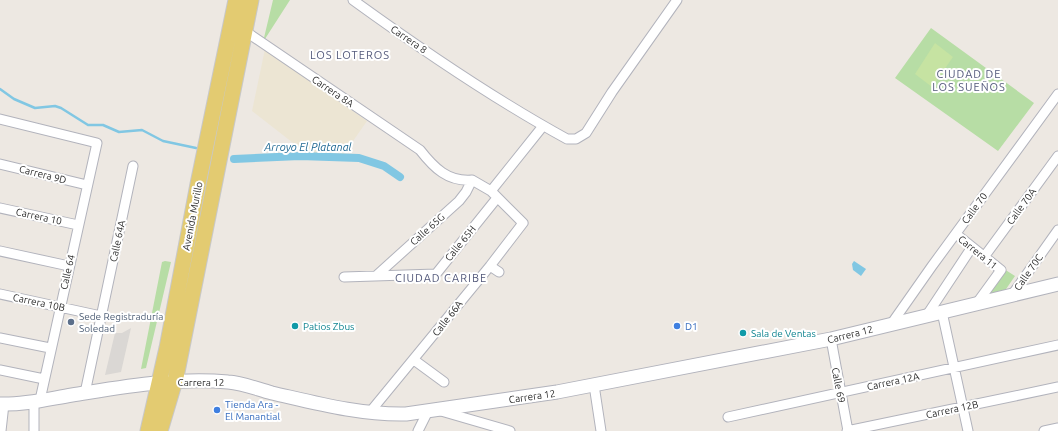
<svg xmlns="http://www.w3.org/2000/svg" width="1058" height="431" viewBox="0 0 1058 431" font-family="Ubuntu,sans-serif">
<rect width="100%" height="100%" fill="#ede8e2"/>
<!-- education -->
<path fill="#ece5d3" d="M 265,49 L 367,121 L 344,154 L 306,153 L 252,111 Z"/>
<!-- green -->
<path fill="#b7dda5" d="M 273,0 L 290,0 L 263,42 Z
M 931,28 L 1034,103 L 998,151 L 895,78 Z
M 165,261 L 171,262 L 146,368 L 141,369 L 162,262 Z
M 1004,269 L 1015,276 L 1004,292 L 985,296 Z"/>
<!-- pitch -->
<path fill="#c6e3a2" d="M 935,43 L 953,57 L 932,87 L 915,74 Z"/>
<!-- plaza -->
<path fill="#dad7d4" d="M 131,328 L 121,372 L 105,375 L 115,333 L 122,333 Z"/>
<!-- water -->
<path fill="#81c7e3" d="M 854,261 L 866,269 L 861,276 L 853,270 L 852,264 Z"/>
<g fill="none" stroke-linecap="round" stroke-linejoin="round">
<!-- stream -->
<path stroke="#81c7e3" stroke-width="2.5" d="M 0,89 L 14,99 L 35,108 L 55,106 L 61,108 L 88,125 L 103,125 L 119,132 L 142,130 L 163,141 L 196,148"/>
<!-- canal -->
<path stroke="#81c7e3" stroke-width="8" d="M 234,159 L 300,156 L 359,158 L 384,166 L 400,177"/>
<!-- street casing -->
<g stroke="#b2b3bc" stroke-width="11">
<path id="street" d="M 353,0 C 422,50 492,98 567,139 L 576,139 L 586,133 L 612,92 L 677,0
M 245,31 L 420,150 C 434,168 448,182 472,180
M 0,119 L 97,143 L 40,400
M 0,164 L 87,185
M 491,191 L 543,126
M 0,208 L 78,225
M 956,234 L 1001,270 L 977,303
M 0,251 L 69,266
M 984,257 L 1058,156
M 490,266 L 499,272
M 377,275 L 459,201 L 466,192 L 472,180
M 344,277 L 436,274 L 497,198
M 0,294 L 101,316
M 1012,295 L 1058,230
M 942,312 L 968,431
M 927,315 L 972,247
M 892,323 L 932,266 L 1058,94
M 0,338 L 50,348
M 831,339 L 848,431
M 414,360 L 444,382
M 0,370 L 44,379
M 594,385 L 601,431
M 85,393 L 133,166
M 34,401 L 34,431
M 441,411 L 510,431
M 370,412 L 490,266 L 523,223 L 491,191 L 472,180
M 728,417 L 1058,345
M 1,431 L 4,404
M 418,431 L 428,411
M 847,431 L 1058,387
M 1044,431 L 1058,428"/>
</g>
<!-- secondary casing -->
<g stroke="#b2b3bc" stroke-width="15">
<path id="secondary" d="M 0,404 C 24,405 48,399 72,395 C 123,387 176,377 228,382 C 243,383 257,389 272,393 C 316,403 360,415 406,414 L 557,392 L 831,339 L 1058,284"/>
</g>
<!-- primary casing -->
<g stroke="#c8c8c8" stroke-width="17">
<path id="primary" d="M 148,431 L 167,348 L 198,184 L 236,0
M 160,431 L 176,377 L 251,0"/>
</g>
<!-- street -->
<use href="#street" stroke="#fff" stroke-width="9"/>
<!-- secondary -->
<use href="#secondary" stroke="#fff" stroke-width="13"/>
<!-- primary -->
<use href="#primary" stroke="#e3cb71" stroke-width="15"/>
</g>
<!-- markers -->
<circle fill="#5c6f8a" stroke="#fff" stroke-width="1.5" cx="71" cy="322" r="4"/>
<g fill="#0f9aa8" stroke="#fff" stroke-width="1.5">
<circle cx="295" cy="326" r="4"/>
<circle cx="743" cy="333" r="4"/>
</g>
<g fill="#3f7fe0" stroke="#fff" stroke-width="1.5">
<circle cx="677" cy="326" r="4"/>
<circle cx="217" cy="410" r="4"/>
</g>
<g text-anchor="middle" stroke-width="4" stroke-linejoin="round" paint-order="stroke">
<!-- street labels -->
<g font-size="10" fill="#2d2d2d" stroke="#fff">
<text transform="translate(409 39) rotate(34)" y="4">Carrera 8</text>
<text transform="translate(333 91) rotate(34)" y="4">Carrera 8A</text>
<text transform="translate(43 174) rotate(14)" y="4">Carrera 9D</text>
<text transform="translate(1021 206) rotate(-54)" y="4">Calle 70A</text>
<text transform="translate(974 208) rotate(-54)" y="4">Calle 70</text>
<text transform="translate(39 216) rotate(12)" y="4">Carrera 10</text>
<text transform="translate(192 216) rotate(-79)" y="4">Avenida Murillo</text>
<text transform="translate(427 229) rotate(-42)" y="4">Calle 65G</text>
<text transform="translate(117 241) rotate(-78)" y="4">Calle 64A</text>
<text transform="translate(460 243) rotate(-51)" y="4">Calle 65H</text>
<text transform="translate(978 252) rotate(39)" y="4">Carrera 11</text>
<text transform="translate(67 272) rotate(-77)" y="4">Calle 64</text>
<text transform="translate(1028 272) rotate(-55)" y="4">Calle 70C</text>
<text transform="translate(39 302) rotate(12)" y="4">Carrera 10B</text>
<text transform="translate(447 318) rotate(-52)" y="4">Calle 66A</text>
<text transform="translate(850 334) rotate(-14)" y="4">Carrera 12</text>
<text transform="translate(893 381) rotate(-12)" y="4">Carrera 12A</text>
<text x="201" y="386">Carrera 12</text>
<text transform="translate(839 385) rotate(79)" y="4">Calle 69</text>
<text transform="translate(532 396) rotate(-8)" y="4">Carrera 12</text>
<text transform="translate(952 409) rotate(-12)" y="4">Carrera 12B</text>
</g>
<!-- service labels -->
<g font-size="10" fill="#4e5e75" stroke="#fff" text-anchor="start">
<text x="79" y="320">Sede Registraduría<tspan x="79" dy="12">Soledad</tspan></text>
</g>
<!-- culture labels -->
<g font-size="10" fill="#0d838f" stroke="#fff" text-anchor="start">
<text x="303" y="330">Patios Zbus</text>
<text x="751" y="337">Sala de Ventas</text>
</g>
<!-- shop labels -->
<g font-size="10" fill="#366cbe" stroke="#fff" text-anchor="start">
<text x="685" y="330">D1</text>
<text x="225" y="408">Tienda Ara -<tspan x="225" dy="12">El Manantial</tspan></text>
</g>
<!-- neighbourhood labels -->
<g font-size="11" letter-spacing="1" fill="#52587a" stroke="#fff">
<text x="350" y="59">LOS LOTEROS</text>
<text x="969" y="78">CIUDAD DE<tspan x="969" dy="13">LOS SUEÑOS</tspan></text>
<text x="441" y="282">CIUDAD CARIBE</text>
</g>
<!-- water labels -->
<g font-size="11" font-style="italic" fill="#1d6792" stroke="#fff">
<text x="308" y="151">Arroyo El Platanal</text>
</g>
</g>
</svg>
